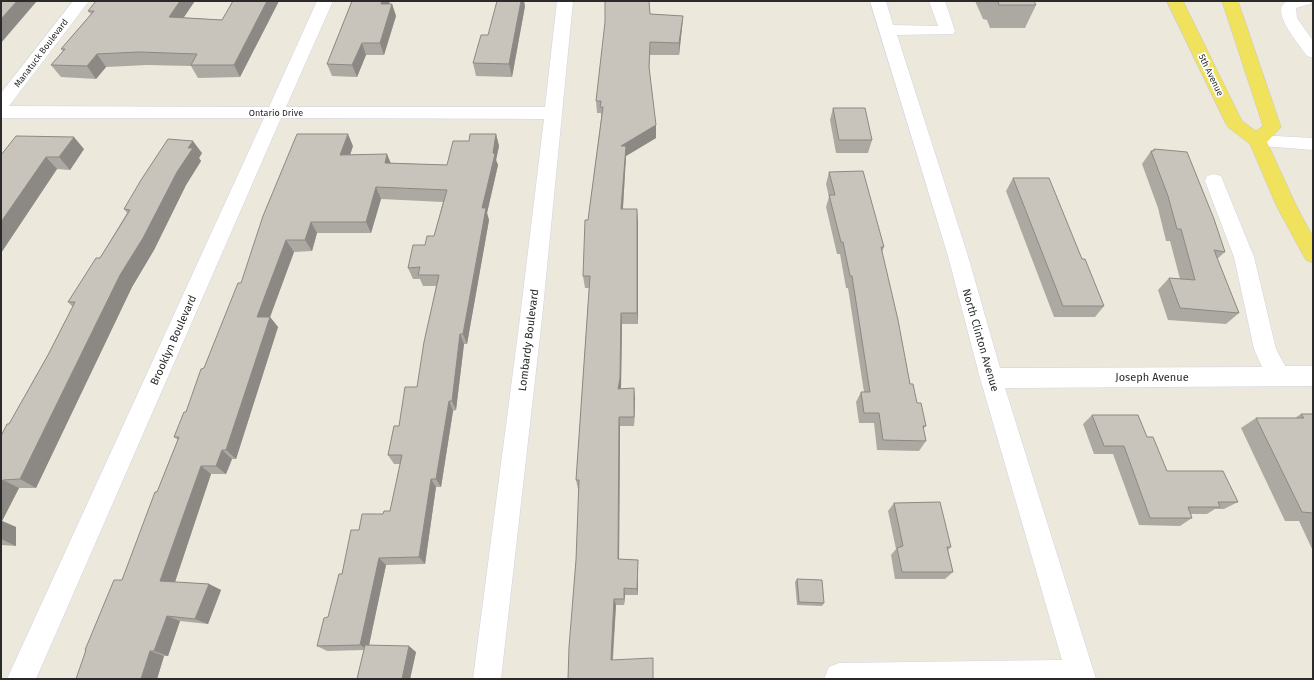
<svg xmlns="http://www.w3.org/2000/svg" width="1314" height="680" viewBox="0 0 1314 680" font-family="'Fira Sans',sans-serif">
<rect width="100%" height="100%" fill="#ece8dc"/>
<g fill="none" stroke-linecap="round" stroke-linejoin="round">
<!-- minor casing -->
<g stroke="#d2d2e3" stroke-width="1">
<path id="minor" d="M 73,1 L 89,1 L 9,106 L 269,107 L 317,1 L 333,1 L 286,107 L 545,107 L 557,1 L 573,1 L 542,318 L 501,679 L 473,679 L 520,318 L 544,119 L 281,118 L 36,679 L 7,679 L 264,118 L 1,118 L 1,93 Z
M 870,1 L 886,1 L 893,25 L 938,26 L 929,1 L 945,1 L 955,31 L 953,34 L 897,35 L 968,256 L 1000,368 L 1262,367 L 1254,349 L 1234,257 L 1205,181 L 1207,176 L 1214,174 L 1221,176 L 1223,181 L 1254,257 L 1276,349 L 1285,366 L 1313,366 L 1313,386 L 1005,388 L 1096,679 L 824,679 L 829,667 L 839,663 L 1062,660 L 980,378 L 948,256 Z
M 1289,1 L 1313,1 L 1310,4 L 1296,8 L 1297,18 L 1313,41 L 1313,58 L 1307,56 C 1300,45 1266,8 1289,1 Z
M 1257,135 L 1313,138 L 1313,150 L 1251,145 L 1248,141 L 1251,137 Z"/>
</g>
<!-- major casing -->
<g stroke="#c8c8c8" stroke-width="1">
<path id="major" d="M 1167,1 L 1183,1 L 1242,121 L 1256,131 L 1263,126 L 1222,1 L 1238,1 L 1281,127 L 1267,142 L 1296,205 L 1313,237 L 1313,263 L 1306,260 L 1303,255 L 1276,205 L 1250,144 L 1229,128 L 1226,124 Z"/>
</g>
<!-- minor -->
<use href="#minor" fill="#fff" fill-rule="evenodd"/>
<!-- major -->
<use href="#major" fill="#f0e25d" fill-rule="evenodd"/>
</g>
<!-- wall -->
<path fill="#aca9a2" d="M 233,1 L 279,1 L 240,77 L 198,78 L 191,66 L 147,65 L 106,67 L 96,79 L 61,77 L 51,65 L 63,51 L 61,49 L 91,14 L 88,11 L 222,20 Z
M 352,1 L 390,1 L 389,4 L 392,4 L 396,16 L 384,55 L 366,55 L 357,77 L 332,76 L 327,64 Z
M 975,1 L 1034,1 L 1036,5 L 1025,28 L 990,28 L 987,20 L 983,19 Z
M 525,6 L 512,77 L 476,76 L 473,63 L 488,35 Z
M 650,14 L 683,16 L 682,28 L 679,55 L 650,55 L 649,70 L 656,138 L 626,156 L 623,209 L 638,221 L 638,324 L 622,324 L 621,388 L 635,398 L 634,426 L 620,426 L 619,559 L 638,560 L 638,595 L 625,595 L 624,605 L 616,605 L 613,660 L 568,679 L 576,560 L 579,489 L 578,489 L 576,480 L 589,288 L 585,288 L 583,276 L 588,220 L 601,119 L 601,113 L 597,113 L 596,101 Z
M 833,108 L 872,140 L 868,153 L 836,153 L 830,120 Z
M 496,134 L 499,146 L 496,160 L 498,165 L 487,213 L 489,220 L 467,344 L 464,344 L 456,410 L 453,411 L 441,487 L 436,487 L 425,564 L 386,565 L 369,645 L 416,652 L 410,679 L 357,679 L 364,650 L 327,651 L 317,646 L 328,617 L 342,574 L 359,530 L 383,514 L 390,511 L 400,464 L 394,464 L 388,455 L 399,426 L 417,387 L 436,286 L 423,286 L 420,279 L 413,279 L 408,268 L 425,245 L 434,236 L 443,202 L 381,199 L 371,233 L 317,233 L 312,251 L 294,252 L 270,317 L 278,327 L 236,459 L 232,459 L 226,474 L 211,474 L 175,582 L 209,584 L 221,590 L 208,624 L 180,621 L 168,656 L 164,656 L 157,679 L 76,679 L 86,651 L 85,650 L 122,580 L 178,440 L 174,437 L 186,412 L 204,368 L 241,283 L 353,146 L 350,155 L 391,163 L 447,165 L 469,141 Z
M 84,149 L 70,170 L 57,169 L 1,253 L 1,155 Z
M 1154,149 L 1225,252 L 1217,259 L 1239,313 L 1226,324 L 1168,320 L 1158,290 L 1169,278 L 1180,279 L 1170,241 L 1166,241 L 1158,208 L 1142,164 L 1151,151 L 1152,151 Z
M 202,153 L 199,158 L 201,161 L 186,185 L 154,250 L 132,287 L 36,488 L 19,488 L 2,521 L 16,527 L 16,546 L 1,545 L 1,436 L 9,424 L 48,355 L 73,307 L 68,302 L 100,258 L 127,213 L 124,209 Z
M 829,172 L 884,247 L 882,252 L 910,384 L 917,403 L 926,426 L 923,429 L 926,441 L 919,451 L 877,450 L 874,423 L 859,423 L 856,402 L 861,392 L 864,392 L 848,288 L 846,288 L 840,254 L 837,254 L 826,207 L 829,197 L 826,184 Z
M 1013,178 L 1082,259 L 1104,306 L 1095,317 L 1054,317 L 1006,191 Z
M 1301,414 L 1313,414 L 1313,551 L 1299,521 L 1285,521 L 1241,428 L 1256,418 L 1295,418 Z
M 1092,415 L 1147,437 L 1167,471 L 1238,502 L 1224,509 L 1215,509 L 1207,514 L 1191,514 L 1192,518 L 1180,526 L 1139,525 L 1113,454 L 1094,454 L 1083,424 Z
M 894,503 L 951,547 L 948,550 L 953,572 L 945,579 L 895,579 L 891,555 L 896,549 L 888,511 Z
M 797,579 L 824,603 L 822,606 L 797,605 L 795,582 Z"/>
<!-- shaded-wall -->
<path fill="#8c8984" d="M 17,1 L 37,1 L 1,43 L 1,19 Z
M 180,1 L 195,1 L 176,29 L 169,17 Z
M 267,1 L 279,1 L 240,77 L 234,65 Z
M 382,1 L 390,1 L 385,16 L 381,4 Z
M 521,1 L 524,1 L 525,6 L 512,77 L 509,64 Z
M 392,4 L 396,16 L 384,55 L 380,43 Z
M 683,16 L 682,28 L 679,55 L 679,43 Z
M 362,43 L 366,55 L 357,77 L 352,65 Z
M 97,54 L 106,67 L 96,79 L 87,66 Z
M 656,125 L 656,138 L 626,156 L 622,222 L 621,209 L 621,146 Z
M 348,134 L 353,146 L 346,167 L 340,155 Z
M 496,134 L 499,146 L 496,160 L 498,165 L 487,213 L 489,220 L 467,344 L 463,334 L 482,208 Z
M 74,137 L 84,149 L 70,170 L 59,157 Z
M 193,141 L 202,153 L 199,158 L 201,161 L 186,185 L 154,250 L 132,287 L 36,488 L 20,479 L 120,275 L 188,148 Z
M 387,154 L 392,166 L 385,163 Z
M 46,157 L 57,169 L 1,253 L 1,222 Z
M 376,187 L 381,199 L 371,233 L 366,222 Z
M 637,209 L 638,221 L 638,324 L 637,313 Z
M 311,222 L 317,233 L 312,251 L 305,240 Z
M 286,240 L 294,252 L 266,328 L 257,317 Z
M 621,313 L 622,324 L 621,388 L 618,389 Z
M 270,317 L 278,327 L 236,459 L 226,450 Z
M 460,334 L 464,344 L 456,410 L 452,401 Z
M 634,388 L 635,398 L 634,426 Z
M 449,401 L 453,411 L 441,487 L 436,479 Z
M 619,417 L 620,426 L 619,566 L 618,559 Z
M 222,450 L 232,459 L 226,474 L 216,466 Z
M 201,466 L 211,474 L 173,588 L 160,581 Z
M 431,479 L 436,487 L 425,564 L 419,557 Z
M 3,480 L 19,488 L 2,521 L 16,527 L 16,546 L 1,539 L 1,483 Z
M 379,558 L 386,565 L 368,650 L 360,645 Z
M 638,560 L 638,595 L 637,589 Z
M 209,584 L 221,590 L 208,624 L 195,619 Z
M 624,588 L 625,595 L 624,605 Z
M 614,599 L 616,605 L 612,664 L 611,660 Z
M 167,616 L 180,621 L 168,656 L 154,651 Z
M 409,646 L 416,652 L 410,679 L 402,679 Z
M 150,651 L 164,656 L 157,679 L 141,679 Z"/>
<!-- building -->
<path fill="#c8c4bc" stroke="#8c8984" d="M 1,1 L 17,1 L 1,19 Z
M 96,1 L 180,1 L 169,17 L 222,20 L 233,1 L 267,1 L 234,65 L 191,65 L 197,54 L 139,52 L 97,54 L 87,66 L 51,65 L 65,49 L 61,49 L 94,11 L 88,11 Z
M 352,1 L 382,1 L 381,4 L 392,4 L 380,43 L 362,43 L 352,65 L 327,64 Z
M 497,1 L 521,1 L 509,64 L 473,63 L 481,35 L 488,35 Z
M 605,1 L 649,1 L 650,14 L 683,16 L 679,43 L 650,42 L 649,67 L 656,125 L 621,146 L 626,146 L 621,209 L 637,209 L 637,313 L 621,313 L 620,378 L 618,389 L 634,388 L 634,417 L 619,417 L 618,559 L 638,560 L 637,589 L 624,588 L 624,599 L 614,599 L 611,660 L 653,658 L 653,679 L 568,679 L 569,647 L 576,560 L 579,480 L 576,480 L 590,276 L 583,276 L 585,220 L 588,220 L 603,107 L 600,107 L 601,101 L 596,101 L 605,22 Z
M 998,1 L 1034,1 L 1036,5 L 999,5 Z
M 833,108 L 865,108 L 872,140 L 839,140 Z
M 297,134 L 348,134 L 340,155 L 387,154 L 385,163 L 447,165 L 453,141 L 469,141 L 470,134 L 496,134 L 493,153 L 495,154 L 482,208 L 486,208 L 463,334 L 460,334 L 452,401 L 449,401 L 436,479 L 431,479 L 419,557 L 379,558 L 360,645 L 317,646 L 324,618 L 328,617 L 339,574 L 342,574 L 351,530 L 359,530 L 362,514 L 383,514 L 384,511 L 390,511 L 402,455 L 388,455 L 394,426 L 399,426 L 405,387 L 417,387 L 424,342 L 439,275 L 418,275 L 420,267 L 408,268 L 413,245 L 425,245 L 427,236 L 434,236 L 447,190 L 376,187 L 366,222 L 311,222 L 305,240 L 286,240 L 257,317 L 270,317 L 226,450 L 222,450 L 216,466 L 201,466 L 160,581 L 209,584 L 195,619 L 167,616 L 154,651 L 150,651 L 141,679 L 76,679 L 86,650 L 85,650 L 114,580 L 122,580 L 155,492 L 157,492 L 179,437 L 174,437 L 184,412 L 186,412 L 201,369 L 204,368 L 238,283 L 241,283 L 263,216 Z
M 16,136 L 74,137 L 59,157 L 46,157 L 1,222 L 1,155 Z
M 168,139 L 193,141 L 188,148 L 193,148 L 177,172 L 143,238 L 120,275 L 20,479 L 3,480 L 1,483 L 1,436 L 7,424 L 9,424 L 48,355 L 75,302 L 68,302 L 96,258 L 100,258 L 130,210 L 124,209 L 141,180 Z
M 1154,149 L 1187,152 L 1214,219 L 1225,252 L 1214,250 L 1239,313 L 1180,308 L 1169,278 L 1195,280 L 1181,229 L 1177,229 L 1168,196 L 1151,151 L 1154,151 Z
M 863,171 L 884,247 L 881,247 L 898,320 L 910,384 L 913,384 L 917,403 L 921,403 L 926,426 L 923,426 L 926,441 L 883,440 L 879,413 L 864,413 L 861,392 L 870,392 L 852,276 L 850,276 L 843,242 L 841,242 L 829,195 L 835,195 L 829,172 Z
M 1013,178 L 1049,178 L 1082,259 L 1085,259 L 1104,306 L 1063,306 Z
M 1301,414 L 1313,414 L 1313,513 L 1302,512 L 1256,418 L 1304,418 Z
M 1092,415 L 1138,415 L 1147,437 L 1153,437 L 1167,471 L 1223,471 L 1238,502 L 1218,502 L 1220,507 L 1188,507 L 1192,518 L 1150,518 L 1124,446 L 1104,446 Z
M 940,502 L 951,547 L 947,547 L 953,572 L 902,572 L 897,548 L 903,546 L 894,503 Z
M 797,579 L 822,580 L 824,603 L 799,602 Z
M 365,645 L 409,646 L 402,679 L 357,679 Z"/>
<g text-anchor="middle" stroke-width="3.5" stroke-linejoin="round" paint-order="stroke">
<!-- far-street labels -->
<g font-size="9" fill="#2a2a2a" stroke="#fff">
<text transform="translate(41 53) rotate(-53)" y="3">Manatuck Boulevard</text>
<text transform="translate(1211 75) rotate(64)" y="3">5th Avenue</text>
<text x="276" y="116">Ontario Drive</text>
</g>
<!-- street labels -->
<g font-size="11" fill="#2a2a2a" stroke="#fff">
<text transform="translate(173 340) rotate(-66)" y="4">Brooklyn Boulevard</text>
<text transform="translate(528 340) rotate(-83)" y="4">Lombardy Boulevard</text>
<text transform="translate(981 340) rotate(74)" y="4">North Clinton Avenue</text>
<text x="1152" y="381">Joseph Avenue</text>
</g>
</g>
<!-- border -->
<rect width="1314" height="680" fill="none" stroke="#2a2a2a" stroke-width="4"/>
</svg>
